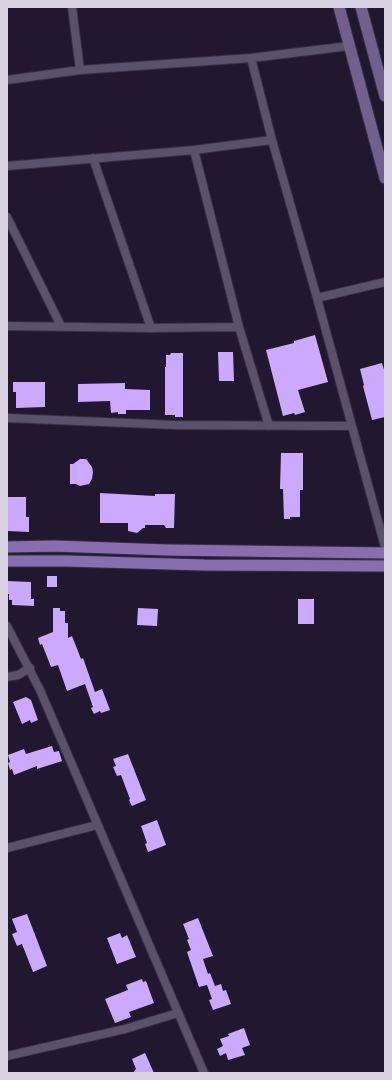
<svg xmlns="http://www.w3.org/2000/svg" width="392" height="1080" viewBox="0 0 392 1080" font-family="Literata,serif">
<rect width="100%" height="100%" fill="#21182f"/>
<!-- building -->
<path fill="#caa9fe" d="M 315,335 L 328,382 L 298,390 L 305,412 L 295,415 L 294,413 L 283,416 L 266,350 L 294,343 L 294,341 Z
M 218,352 L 233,352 L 234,381 L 219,381 Z
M 171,353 L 183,353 L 183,417 L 175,417 L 175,415 L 165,415 L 165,367 L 166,367 L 166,355 L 170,355 Z
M 382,363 L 385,373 L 385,417 L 372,420 L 363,386 L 364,385 L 360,369 Z
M 13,382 L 45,382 L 45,407 L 16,408 L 16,392 L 13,392 Z
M 125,383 L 125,389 L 150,390 L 150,410 L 126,410 L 126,414 L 118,414 L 118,412 L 111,413 L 110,401 L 78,402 L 78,384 Z
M 281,453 L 303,453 L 303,490 L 300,490 L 300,517 L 290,517 L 290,519 L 284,519 L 283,489 L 280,489 Z
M 80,459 L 86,459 L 92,467 L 93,472 L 92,479 L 89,484 L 80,486 L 76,484 L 70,484 L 70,464 L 73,464 Z
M 100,493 L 155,496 L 155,494 L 175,494 L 174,528 L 166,528 L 164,525 L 145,525 L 145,528 L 143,528 L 137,533 L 128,531 L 128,523 L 100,523 Z
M 7,497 L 26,497 L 26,517 L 29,517 L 29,532 L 7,531 Z
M 47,576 L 57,576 L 57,587 L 47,587 Z
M 7,581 L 31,582 L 31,599 L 34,599 L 34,606 L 12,605 L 12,600 L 9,600 L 9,594 L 7,594 Z
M 298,599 L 314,599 L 314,624 L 298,624 Z
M 53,608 L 60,608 L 60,611 L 65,611 L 65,623 L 68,623 L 68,638 L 72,636 L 81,659 L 83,658 L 95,692 L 102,689 L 110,710 L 101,713 L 100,711 L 94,714 L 91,708 L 93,707 L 85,684 L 67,691 L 58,665 L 51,667 L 42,644 L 40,645 L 38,638 L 53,632 Z
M 138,608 L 158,609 L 157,626 L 137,625 Z
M 26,697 L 31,700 L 38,720 L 31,723 L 30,720 L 22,724 L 13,702 Z
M 52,746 L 54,752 L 59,751 L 62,761 L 37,769 L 37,766 L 14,775 L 12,769 L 10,770 L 8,763 L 10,762 L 8,755 L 24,749 L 26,754 Z
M 128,754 L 146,800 L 132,806 L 129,800 L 130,799 L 121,775 L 117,776 L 113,767 L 116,766 L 113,759 Z
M 157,820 L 166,845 L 148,852 L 145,844 L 147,843 L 141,826 Z
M 27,914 L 47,966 L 33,972 L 22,944 L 17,946 L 12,934 L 17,932 L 12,919 Z
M 198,918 L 213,956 L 203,959 L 208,974 L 210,973 L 215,986 L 221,984 L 223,991 L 226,990 L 231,1004 L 213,1010 L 209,1000 L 212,999 L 207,985 L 199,987 L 187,952 L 191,950 L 187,940 L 189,939 L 183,924 Z
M 120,933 L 122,938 L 127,935 L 136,957 L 117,964 L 107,938 Z
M 142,979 L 143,982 L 146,981 L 154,1003 L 129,1012 L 131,1017 L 115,1023 L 105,999 L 128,990 L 126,985 Z
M 244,1028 L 250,1045 L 242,1048 L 245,1055 L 228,1060 L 226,1053 L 220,1056 L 217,1049 L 223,1046 L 220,1039 L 229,1036 L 228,1034 Z
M 145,1053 L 154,1073 L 133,1073 L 136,1069 L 132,1059 Z"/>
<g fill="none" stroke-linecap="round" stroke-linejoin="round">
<!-- minor casing -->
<g stroke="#383143" stroke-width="10">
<path id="minor" d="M 72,7 L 80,70
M 251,58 L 272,140 L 317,298 L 385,547
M 7,80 L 80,70 L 251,58 L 349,46
M 194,150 L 239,327 L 269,426
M 93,158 L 151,328
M 7,166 L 194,150 L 272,140
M 7,217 L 61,326
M 317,298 L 385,282
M 7,326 L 151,328 L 239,327
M 7,418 L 175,425 L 352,426
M 7,626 L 40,690 L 204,1073
M 7,677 L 18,675 L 30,668
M 7,848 L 97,825
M 7,1056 L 125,1029 L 178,1013"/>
</g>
<!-- secondary casing -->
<g stroke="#383143" stroke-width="13">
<path id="secondary" d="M 339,7 L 385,178
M 361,7 L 385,96"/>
</g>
<!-- primary casing -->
<g stroke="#383143" stroke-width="13">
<path id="primary" d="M 7,547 L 54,546 L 167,550 L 385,553
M 7,561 L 67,561 L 204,565 L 385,566"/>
</g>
<!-- minor -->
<use href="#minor" stroke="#5a516b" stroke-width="8"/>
<!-- secondary -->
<use href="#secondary" stroke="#71608e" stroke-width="11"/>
<!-- primary -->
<use href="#primary" stroke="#886eb0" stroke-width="11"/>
</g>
<!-- border -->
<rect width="392" height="1080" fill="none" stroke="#d7d1e1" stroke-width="16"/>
</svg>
